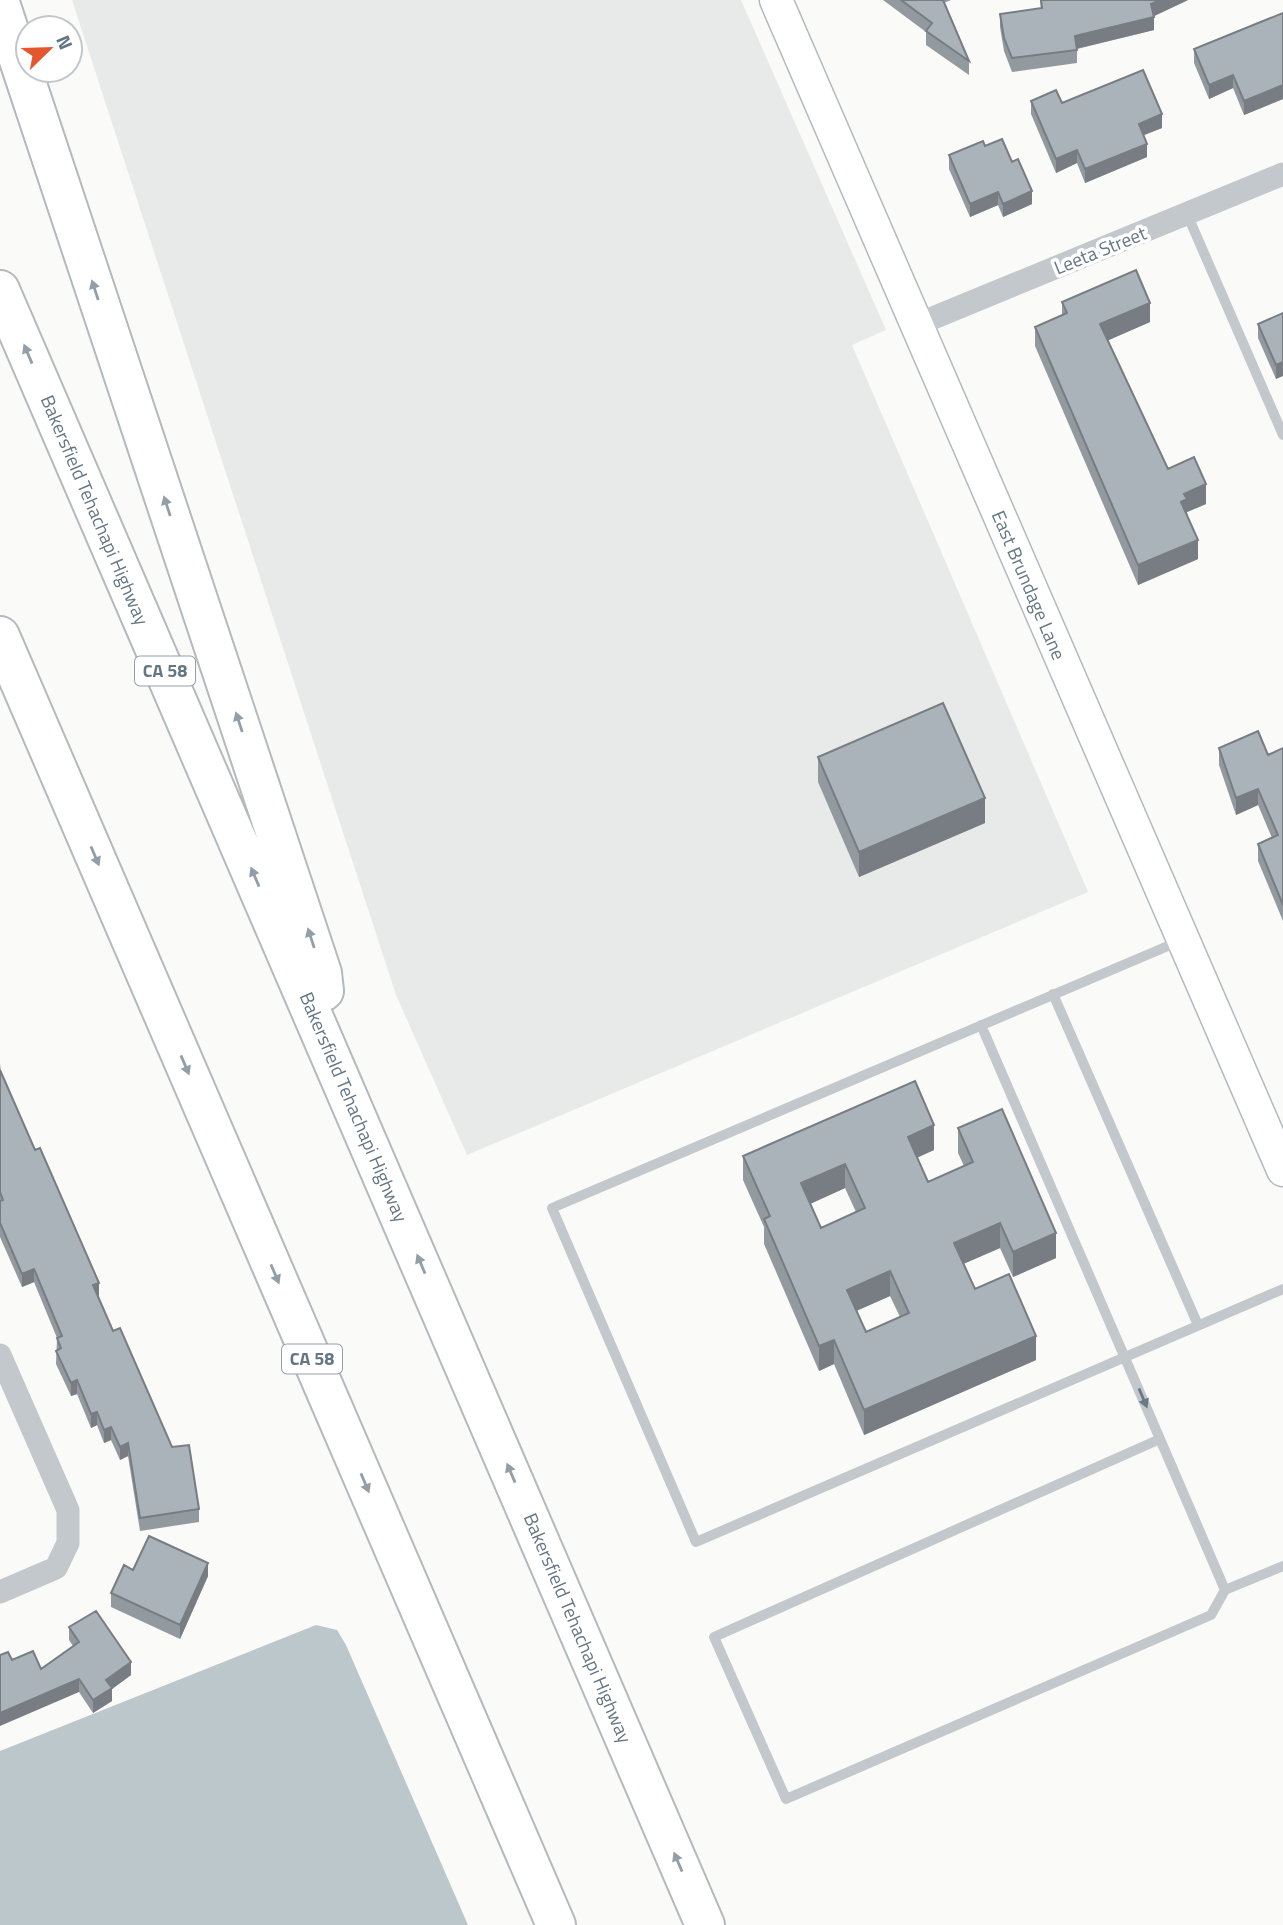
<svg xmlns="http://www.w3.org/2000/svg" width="1283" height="1925" viewBox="0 0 1283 1925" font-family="'Titillium Web',sans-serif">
<rect width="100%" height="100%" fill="#fafaf8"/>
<!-- built -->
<path fill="#e8e9e9" d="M 72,0 L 741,0 L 886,330 L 852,345 L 1088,892 L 467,1155 L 396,995 Z"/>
<!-- water -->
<path fill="#bbc7cb" d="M 316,1625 L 337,1630 L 346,1645 L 468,1925 L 0,1925 L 0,1751 Z"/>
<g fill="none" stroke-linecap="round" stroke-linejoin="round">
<!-- secondary casing -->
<g stroke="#b3babf" stroke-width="35">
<path id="secondary" d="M 776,0 L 1283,1170"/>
</g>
<!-- motorway casing -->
<g stroke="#b4b9bd" stroke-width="42">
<path id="motorway" d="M 0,3 L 322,973 L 324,991
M 0,290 L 705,1925
M 0,636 L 556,1925"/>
</g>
<!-- service -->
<path stroke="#c3c8cc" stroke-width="10" d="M 1187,214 L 1283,435
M 1182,940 L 552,1208 L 696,1542 L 1283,1289
M 1053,994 L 1198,1325
M 981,1025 L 1160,1439
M 1225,1590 L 1160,1439 L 714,1637 L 786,1799 L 1211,1615 L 1225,1590 L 1283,1566"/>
<!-- minor -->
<path stroke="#c3c8cc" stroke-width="23" d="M 916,325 L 1283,174
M 0,1355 L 68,1510 L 68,1543 L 56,1568 L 0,1592"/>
<!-- secondary -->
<use href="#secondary" stroke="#fff" stroke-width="32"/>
<!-- motorway -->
<use href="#motorway" stroke="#fff" stroke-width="38"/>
</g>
<!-- wall -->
<path fill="#929a9f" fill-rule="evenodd" d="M 883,0 L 951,0 L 944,3 L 969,61 L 969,75 L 926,45 L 926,32 Z
M 1040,0 L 1188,0 L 1154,16 L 1154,30 L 1077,49 L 1077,63 L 1012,72 L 1004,51 L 1000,27 L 1000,14 L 1041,8 Z
M 1283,13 L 1283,99 L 1244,115 L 1233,88 L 1209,99 L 1194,63 L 1194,49 Z
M 1031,101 L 1062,103 L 1162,128 L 1144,135 L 1147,157 L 1085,183 L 1077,163 L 1056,173 L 1031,114 Z
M 985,146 L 1012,162 L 1032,204 L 1003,217 L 998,205 L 970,217 L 949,169 L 949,155 Z
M 1062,302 L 1150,322 L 1108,340 L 1168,469 L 1206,504 L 1187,512 L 1198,559 L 1138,585 L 1035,346 L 1035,327 L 1062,315 Z
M 1283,313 L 1276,379 L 1258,338 L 1258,324 Z
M 1219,748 L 1268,755 L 1283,749 L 1283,921 L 1258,861 L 1258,844 L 1272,838 L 1258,805 L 1236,815 L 1219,765 Z
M 818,757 L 985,823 L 859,877 L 818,782 Z
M 0,1063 L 1,1073 L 113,1331 L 199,1509 L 199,1522 L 140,1531 L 128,1456 L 120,1460 L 111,1440 L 104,1443 L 97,1425 L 91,1428 L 77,1394 L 71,1396 L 56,1364 L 57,1338 L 34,1282 L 22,1287 L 0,1237 Z
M 958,1128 L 1056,1258 L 1013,1277 L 1000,1248 L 963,1264 L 975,1289 L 1036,1360 L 864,1435 L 834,1364 L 819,1371 L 764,1244 L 764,1227 L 743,1180 L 743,1156 L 934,1150 L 917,1157 L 928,1182 L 964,1166 L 958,1153 ZM 845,1188 L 856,1212 L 821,1228 L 810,1204 ZM 890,1296 L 900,1317 L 866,1332 L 856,1311 Z
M 133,1570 L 208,1576 L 180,1639 L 111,1607 L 111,1593 Z
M 69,1627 L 131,1675 L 112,1689 L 112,1701 L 93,1713 L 79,1692 L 12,1660 L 41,1669 L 73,1646 L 69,1640 Z"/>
<!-- shaded-wall -->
<path fill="#777d82" d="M 1160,0 L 1188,0 L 1152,17 L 1154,17 L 1154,30 L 1075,49 L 1075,36 Z
M 1233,75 L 1233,88 L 1209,99 L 1209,85 Z
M 1283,85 L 1283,99 L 1244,115 L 1244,101 Z
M 1162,114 L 1162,128 L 1139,137 L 1139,124 Z
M 1147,144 L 1147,157 L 1085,183 L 1085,169 Z
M 1077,150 L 1077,163 L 1056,173 L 1056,159 Z
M 1032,191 L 1032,204 L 1003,217 L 1003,204 Z
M 998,192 L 998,205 L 970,217 L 970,204 Z
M 1150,303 L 1150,322 L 1100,344 L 1100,324 Z
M 1283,362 L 1283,376 L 1276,379 L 1276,365 Z
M 1206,484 L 1206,504 L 1187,512 L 1187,518 L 1181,502 L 1184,494 Z
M 1198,540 L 1198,559 L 1138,585 L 1138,565 Z
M 1258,789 L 1258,805 L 1236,815 L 1236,798 Z
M 985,798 L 985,823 L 859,877 L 859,852 Z
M 934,1125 L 934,1150 L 908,1162 L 908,1137 Z
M 845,1164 L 845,1188 L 801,1208 L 801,1183 Z
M 1000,1223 L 1000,1248 L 954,1268 L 954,1243 Z
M 1056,1233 L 1056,1258 L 1013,1277 L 1013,1252 Z
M 34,1269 L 34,1282 L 22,1287 L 22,1274 Z
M 890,1271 L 890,1296 L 847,1315 L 847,1290 Z
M 99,1283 L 99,1296 L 93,1299 L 93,1285 Z
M 1036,1336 L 1036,1360 L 864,1435 L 864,1410 Z
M 834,1340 L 834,1364 L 819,1371 L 819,1346 Z
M 77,1380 L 77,1394 L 71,1396 L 71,1383 Z
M 97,1412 L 97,1425 L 91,1428 L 91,1414 Z
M 111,1427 L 111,1440 L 104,1443 L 104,1430 Z
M 128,1443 L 128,1456 L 120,1460 L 120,1447 Z
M 208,1563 L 208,1576 L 180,1639 L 180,1625 Z
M 131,1662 L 131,1675 L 112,1689 L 112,1701 L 93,1713 L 93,1700 L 106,1680 Z
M 79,1679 L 79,1692 L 0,1726 L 0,1713 Z"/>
<!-- building -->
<path fill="#aab3b9" stroke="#777d82" stroke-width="2" fill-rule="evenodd" d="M 901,0 L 943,0 L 969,61 L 926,31 L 932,23 Z
M 1041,0 L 1160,0 L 1151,4 L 1154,17 L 1075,36 L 1077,50 L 1012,58 L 1004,38 L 1000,14 L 1042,8 Z
M 1283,13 L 1283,85 L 1244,101 L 1233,75 L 1209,85 L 1194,49 Z
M 1143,70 L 1162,114 L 1139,124 L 1147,144 L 1085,169 L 1077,150 L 1056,159 L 1031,101 L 1056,90 L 1062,103 Z
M 1002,139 L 1012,162 L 1018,159 L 1032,191 L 1003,204 L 998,192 L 970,204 L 949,155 L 983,141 L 985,146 Z
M 1136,270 L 1150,303 L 1100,324 L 1168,469 L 1194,457 L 1206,484 L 1184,494 L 1187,499 L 1181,502 L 1198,540 L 1138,565 L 1035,327 L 1067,313 L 1062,302 Z
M 1283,313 L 1283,362 L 1276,365 L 1258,324 Z
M 943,703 L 985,798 L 859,852 L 818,757 Z
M 1258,731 L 1268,755 L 1283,748 L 1283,905 L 1258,844 L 1278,835 L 1258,789 L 1236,798 L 1219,748 Z
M 0,1070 L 35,1150 L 40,1148 L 99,1283 L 93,1285 L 113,1331 L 120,1328 L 172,1447 L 189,1445 L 199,1509 L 140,1518 L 128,1443 L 120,1447 L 111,1427 L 104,1430 L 97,1412 L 91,1414 L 77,1380 L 71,1383 L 56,1351 L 61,1348 L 57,1338 L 62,1336 L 34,1269 L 22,1274 L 0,1223 L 0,1201 L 3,1200 L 0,1192 Z
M 915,1081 L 934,1125 L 908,1137 L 928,1182 L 973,1162 L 958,1128 L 1002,1109 L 1056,1233 L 1013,1252 L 1000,1223 L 954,1243 L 975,1289 L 1009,1274 L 1036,1336 L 864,1410 L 834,1340 L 819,1346 L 764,1219 L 770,1216 L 743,1156 ZM 845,1164 L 865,1208 L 821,1228 L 801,1183 ZM 890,1271 L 909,1313 L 866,1332 L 847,1290 Z
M 149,1536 L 208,1563 L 180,1625 L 111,1593 L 124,1565 L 133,1570 Z
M 96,1611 L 131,1662 L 106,1680 L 112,1688 L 93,1700 L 79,1679 L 0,1713 L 0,1655 L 8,1652 L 12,1660 L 33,1651 L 41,1669 L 79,1642 L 69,1627 Z"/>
<!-- one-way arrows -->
<defs><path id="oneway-solid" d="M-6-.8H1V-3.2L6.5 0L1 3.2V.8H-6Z" transform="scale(1.75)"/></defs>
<g fill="#939fa8">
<use href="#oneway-solid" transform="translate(95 290) rotate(-108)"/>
<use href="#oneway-solid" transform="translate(28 354) rotate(-113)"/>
<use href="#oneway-solid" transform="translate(167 506) rotate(-108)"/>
<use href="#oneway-solid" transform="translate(239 722) rotate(-108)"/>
<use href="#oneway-solid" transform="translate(95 856) rotate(67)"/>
<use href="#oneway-solid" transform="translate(255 877) rotate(-113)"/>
<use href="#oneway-solid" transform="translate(311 938) rotate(-108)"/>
<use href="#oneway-solid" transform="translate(185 1065) rotate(67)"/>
<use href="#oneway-solid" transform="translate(421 1264) rotate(-113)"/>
<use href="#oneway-solid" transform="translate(275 1274) rotate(67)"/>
<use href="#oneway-solid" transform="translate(511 1473) rotate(-113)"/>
<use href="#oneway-solid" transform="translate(365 1483) rotate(67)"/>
<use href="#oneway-solid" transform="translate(678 1862) rotate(-113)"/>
</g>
<use fill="#6a7a87" href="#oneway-solid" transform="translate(1143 1398) rotate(67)"/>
<g text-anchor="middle" stroke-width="7" stroke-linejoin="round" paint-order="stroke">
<!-- shield labels -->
<g fill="#fff" stroke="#939fa8" stroke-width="2">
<rect x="135" y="656.5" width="60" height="29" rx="5"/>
<rect x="282" y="1344.5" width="60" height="29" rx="5"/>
</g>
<g font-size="18" font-weight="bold" fill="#657683">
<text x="165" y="677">CA 58</text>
<text x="312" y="1365">CA 58</text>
</g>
<!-- street labels -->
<g font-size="19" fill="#657683" stroke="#fff">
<text transform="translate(1100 250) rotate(-22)" y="7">Leeta Street</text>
<text transform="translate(95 510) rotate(67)" y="7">Bakersfield Tehachapi Highway</text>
<text transform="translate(1029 585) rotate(67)" y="7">East Brundage Lane</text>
<text transform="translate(354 1107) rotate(67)" y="7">Bakersfield Tehachapi Highway</text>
<text transform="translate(578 1628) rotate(67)" y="7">Bakersfield Tehachapi Highway</text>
</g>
</g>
<!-- north arrow -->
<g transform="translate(49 49) rotate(67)"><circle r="33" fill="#ffffff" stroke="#c1c8cd" stroke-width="2"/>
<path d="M0-5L12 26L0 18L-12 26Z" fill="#e4572e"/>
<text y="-10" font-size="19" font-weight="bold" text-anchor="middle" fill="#657683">N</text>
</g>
</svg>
